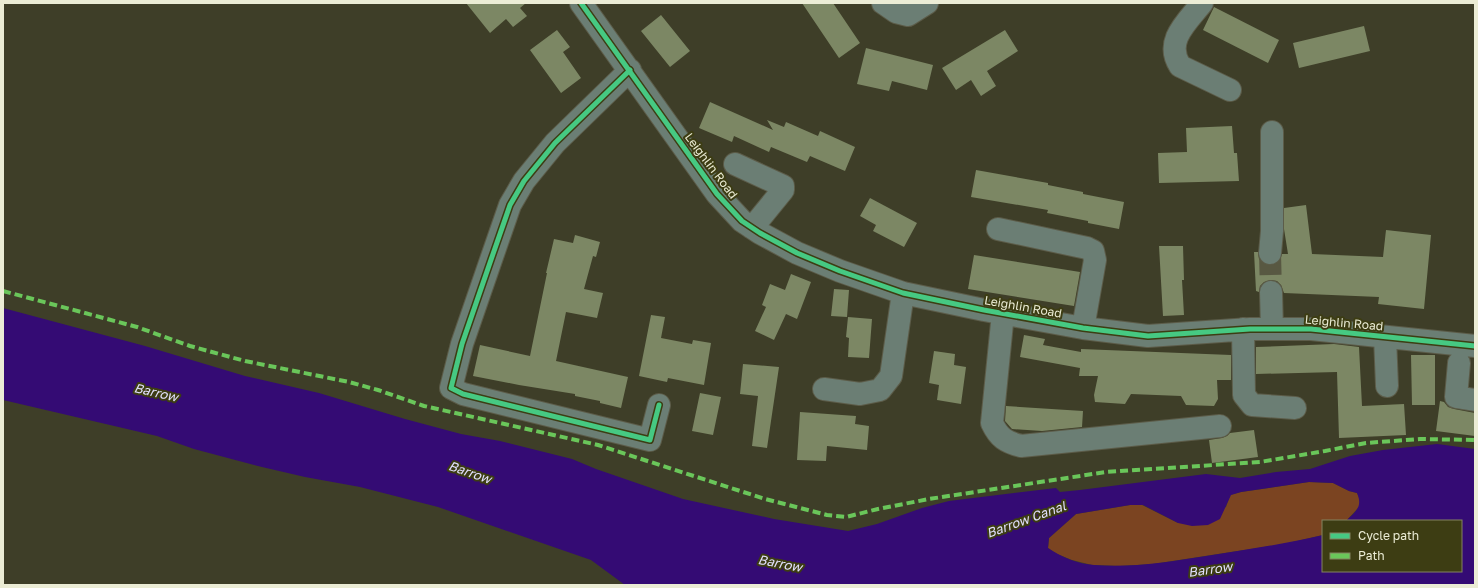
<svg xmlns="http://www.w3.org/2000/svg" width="1478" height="588" viewBox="0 0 1478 588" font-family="'Golos Text',sans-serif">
<rect width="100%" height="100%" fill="#3e3e28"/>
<!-- green -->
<path fill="#7b4421" d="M 1309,482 L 1333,483 L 1349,491 L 1357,493 L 1360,500 L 1359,507 L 1346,521 L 1323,521 L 1323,535 L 1284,544 L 1153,564 L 1120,566 L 1092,565 L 1072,560 L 1057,554 L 1048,548 L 1049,538 L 1076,514 L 1130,505 L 1142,505 L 1178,523 L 1226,507 L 1230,495 L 1241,492 Z"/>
<!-- water -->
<path fill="#340b74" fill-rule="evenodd" d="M 3,308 L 145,346 L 245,376 L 319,393 L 405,419 L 461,434 L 500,441 L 572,459 L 596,469 L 683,499 L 774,519 L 848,531 L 877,524 L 922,508 L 949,501 L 1056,488 L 1060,492 L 1080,490 L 1206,474 L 1240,478 L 1276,472 L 1310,469 L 1350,456 L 1383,450 L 1437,444 L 1475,449 L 1475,585 L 625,585 L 591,560 L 438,507 L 360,487 L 305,477 L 262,467 L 194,449 L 157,436 L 3,400 ZM 1309,482 L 1333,483 L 1349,491 L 1357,493 C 1363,507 1356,511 1346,521 L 1461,521 L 1461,571 L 1323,571 L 1323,535 C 1284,544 1245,550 1206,556 C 1169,562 1131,568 1094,565 C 1078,564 1061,557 1048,548 L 1049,538 L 1076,514 L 1130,505 L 1143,505 L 1178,523 L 1192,526 L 1208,525 L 1220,519 L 1231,495 L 1241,492 Z"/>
<!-- building -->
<path fill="#7c8764" d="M 466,3 L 526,3 L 520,8 L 527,16 L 513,27 L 506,19 L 490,33 Z
M 802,3 L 833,3 L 860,43 L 839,58 Z
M 1214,7 L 1279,40 L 1268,63 L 1203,30 Z
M 661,15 L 690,51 L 670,67 L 641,31 Z
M 1364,26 L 1370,51 L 1299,68 L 1293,43 Z
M 557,30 L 570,47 L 563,52 L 581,78 L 561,93 L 530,50 Z
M 1005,30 L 1018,51 L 987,71 L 996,86 L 981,96 L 971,80 L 956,90 L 942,68 Z
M 866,48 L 933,65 L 927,90 L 892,81 L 889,91 L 857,84 Z
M 710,102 L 773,130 L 767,120 L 784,127 L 786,122 L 818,136 L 820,131 L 855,147 L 845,171 L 810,156 L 807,162 L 771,147 L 769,152 L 734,136 L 732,142 L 699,128 Z
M 1232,126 L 1234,153 L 1237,153 L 1239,181 L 1159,183 L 1158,153 L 1187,152 L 1186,128 Z
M 976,170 L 1048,183 L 1048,185 L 1083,192 L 1083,194 L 1124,202 L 1119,229 L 1088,223 L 1088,221 L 1047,213 L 1048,210 L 971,197 Z
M 870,198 L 917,223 L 904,247 L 873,231 L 876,225 L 860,216 Z
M 1306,205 L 1312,254 L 1383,257 L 1386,230 L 1431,235 L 1424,309 L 1378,304 L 1379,297 L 1284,293 L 1281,285 L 1277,281 L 1271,280 L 1264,282 L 1260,286 L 1259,292 L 1256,291 L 1254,252 L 1258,252 L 1259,259 L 1263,263 L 1269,265 L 1276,264 L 1280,260 L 1282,254 L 1288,254 L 1284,229 L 1284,208 Z
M 575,235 L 600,242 L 596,257 L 593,256 L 584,289 L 603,293 L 597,318 L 566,312 L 556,361 L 628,377 L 621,408 L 600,403 L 600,401 L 575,396 L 575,394 L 519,385 L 473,376 L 480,345 L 530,356 L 547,273 L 546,273 L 554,239 L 573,243 Z
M 1159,246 L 1183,246 L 1184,280 L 1182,280 L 1184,315 L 1163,316 Z
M 974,255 L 1080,272 L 1074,306 L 968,289 Z
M 791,274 L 811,282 L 797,319 L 786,314 L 774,340 L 755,331 L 766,307 L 762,305 L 770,284 L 785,290 Z
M 834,289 L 849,290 L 847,317 L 831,316 Z
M 651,315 L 665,317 L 661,338 L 692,344 L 693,340 L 711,343 L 704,385 L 668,378 L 667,382 L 639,376 Z
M 848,317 L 872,319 L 869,358 L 848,357 L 849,338 L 846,337 Z
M 1024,335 L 1045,339 L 1043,345 L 1081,352 L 1081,349 L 1231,355 L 1231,380 L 1217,380 L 1218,399 L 1214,406 L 1186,405 L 1181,396 L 1131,394 L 1125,404 L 1095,402 L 1094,395 L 1098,376 L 1079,376 L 1080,368 L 1020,357 Z
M 1334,344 L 1359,347 L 1362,406 L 1404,404 L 1406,435 L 1339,438 L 1337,372 L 1256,374 L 1256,347 Z
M 934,351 L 955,354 L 954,365 L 966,367 L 961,404 L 937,400 L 939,385 L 929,383 Z
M 1411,355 L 1435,355 L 1435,405 L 1412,405 Z
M 743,364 L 779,367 L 767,448 L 752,446 L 758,396 L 740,394 Z
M 700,393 L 721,397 L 713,435 L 692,431 Z
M 1440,401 L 1444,402 L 1448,407 L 1454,409 L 1475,413 L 1475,436 L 1436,431 Z
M 1006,406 L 1083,411 L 1082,427 L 1042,431 L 1012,429 L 1005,421 Z
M 800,412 L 856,416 L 855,424 L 869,426 L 867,450 L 827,446 L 826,461 L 797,460 Z
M 1254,430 L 1258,457 L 1212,463 L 1209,440 L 1222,438 L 1227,436 L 1230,433 Z"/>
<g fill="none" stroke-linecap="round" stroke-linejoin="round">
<!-- minor-tunnel -->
<path stroke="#585842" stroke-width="22" stroke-dasharray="22 11" stroke-linecap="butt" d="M 1270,253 L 1271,292"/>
<!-- minor casing -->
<g stroke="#5c5c49" stroke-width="24">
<path id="minor" d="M 581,3 L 717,194 L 742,221 L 760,233 L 797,253 L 840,271 L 903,293 L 984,310 L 1083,328 L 1148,336 L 1250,329 L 1311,329 L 1475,346
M 883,3 L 896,12 L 908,15 L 927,3
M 1202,3 C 1187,22 1164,41 1180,66 L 1230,90
M 630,70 L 555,143 L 524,181 L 510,205 L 493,254 L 462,344 L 451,388 L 463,394 L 650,440 L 659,405
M 735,164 L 783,186 L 783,190 L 752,228
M 998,229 L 1087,248 L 1093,251 L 1095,260 L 1083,328
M 1270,253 L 1272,231 L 1272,132
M 1271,292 L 1272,329
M 1003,313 L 992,423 C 999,438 1006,442 1021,446 L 1220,426
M 1243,329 L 1244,395 L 1252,405 L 1295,408
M 1385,337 L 1387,386
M 1459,363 L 1456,397 L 1475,400
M 824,389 L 860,394 L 880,390 L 891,376 L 903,293"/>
</g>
<!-- minor -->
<use href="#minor" stroke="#6b7e74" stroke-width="22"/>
<!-- quiet -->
<path stroke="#6ac65a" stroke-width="4" stroke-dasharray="8 4" stroke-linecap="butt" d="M 3,291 L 137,327 L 190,346 L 245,361 L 349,382 L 378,390 L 424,406 L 598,445 L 765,499 L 827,515 L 846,517 L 878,509 L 929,499 L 1106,472 L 1260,462 L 1325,451 L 1366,443 L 1420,439 L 1475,440"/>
<!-- cycleway casing -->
<g stroke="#3d3d13" stroke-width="8">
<path id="cycleway" d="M 581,3 L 717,194 L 742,221 L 760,233 L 797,253 L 840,271 L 903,293 L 984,310 L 1083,328 L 1148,336 L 1250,329 L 1311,329 L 1475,346
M 630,70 L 555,143 L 524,181 L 510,205 L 493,254 L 462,344 L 451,388 L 463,394 L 650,440 L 659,405"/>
</g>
<!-- cycleway -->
<use href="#cycleway" stroke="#46c982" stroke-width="5"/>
</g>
<g text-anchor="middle" stroke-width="4" stroke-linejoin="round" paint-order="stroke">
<!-- street labels -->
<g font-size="12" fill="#ebecd5" stroke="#3d3d13">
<text transform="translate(711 166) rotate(53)" y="4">Leighlin Road</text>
<text transform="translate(1023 307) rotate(10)" y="4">Leighlin Road</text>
<text transform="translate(1344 323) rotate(5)" y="4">Leighlin Road</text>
</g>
<!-- water labels -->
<g font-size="13" font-style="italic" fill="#e2e0fe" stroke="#3d3d13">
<text transform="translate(156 392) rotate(13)" y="5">Barrow</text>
<text transform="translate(470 472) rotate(19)" y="5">Barrow</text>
<text transform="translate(1026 519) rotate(-20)" y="5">Barrow Canal</text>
<text transform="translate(780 563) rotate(11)" y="5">Barrow</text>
<text transform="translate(1210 569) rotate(-8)" y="5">Barrow</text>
</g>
</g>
<!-- border -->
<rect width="1478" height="588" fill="none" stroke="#ebecd5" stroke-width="8"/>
<!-- legend -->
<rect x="1322" y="520" width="140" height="52" fill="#3d3d13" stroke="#838361"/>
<rect x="1330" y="533" width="20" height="6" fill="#46c982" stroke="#838361"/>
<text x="1358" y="540" font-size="12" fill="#ebecd5">Cycle path</text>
<rect x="1330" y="553" width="20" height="6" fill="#6ac65a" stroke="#838361"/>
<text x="1358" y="560" font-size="12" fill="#ebecd5">Path</text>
</svg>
